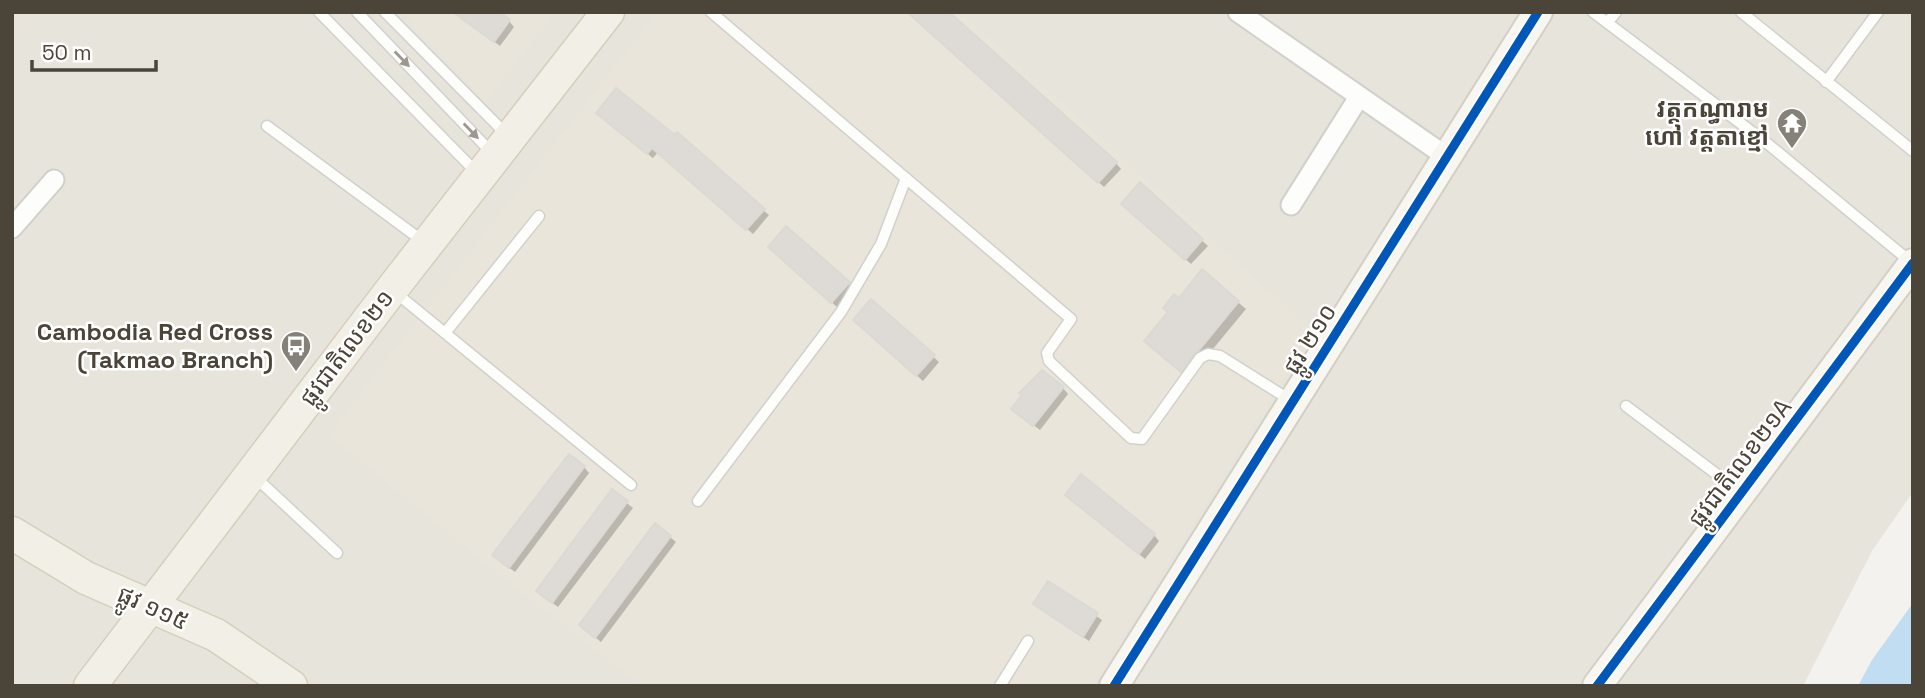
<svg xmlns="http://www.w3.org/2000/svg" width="1925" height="698" viewBox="0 0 1925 698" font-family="'Space Grotesk','Noto Sans Khmer',sans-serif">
<rect width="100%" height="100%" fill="#f4f2ee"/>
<!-- residential -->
<path fill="#e7e4dc" d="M 12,12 L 1913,12 L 1913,492 L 1872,551 L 1803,686 L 12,686 Z"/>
<!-- education -->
<path fill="#eae5da" d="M 403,12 L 556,12 L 485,102 Z
M 657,12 L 960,12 L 1314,331 L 1091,686 L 641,686 L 487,565 L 329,435 Z"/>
<!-- water -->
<path fill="#c0ddf1" d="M 1913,603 L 1913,686 L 1858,686 L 1872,660 Z"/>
<!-- shadow -->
<path fill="#0003" d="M 454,12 L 509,21 L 514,27 L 500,46 Z
M 908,12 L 1116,163 L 1121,169 L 1104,187 Z
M 603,119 L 763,210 L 769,215 L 753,234 L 658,152 L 653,158 Z
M 1140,185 L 1208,246 L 1191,264 L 1129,209 Z
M 786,228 L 854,289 L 838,308 L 776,252 Z
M 1202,272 L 1246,309 L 1189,378 L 1154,349 L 1179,300 Z
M 872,301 L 939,362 L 923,381 L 861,325 Z
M 1063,388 L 1068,394 L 1040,430 L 1019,414 Z
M 584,467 L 589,473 L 515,572 L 500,561 Z
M 612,491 L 633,508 L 558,607 L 543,596 Z
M 1073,500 L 1154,535 L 1159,541 L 1145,559 Z
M 670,537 L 676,542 L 601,642 L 586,630 Z
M 1049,583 L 1102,620 L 1089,641 L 1035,604 Z"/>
<!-- building -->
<path fill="#dedbd6" stroke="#dcd9d4" stroke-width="2" d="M 453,12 L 500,12 L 510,20 L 494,42 Z
M 907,12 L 949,12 L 1117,162 L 1098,183 Z
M 616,88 L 675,135 L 677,132 L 765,209 L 746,230 L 652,148 L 647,154 L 596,113 Z
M 1140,182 L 1203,239 L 1185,260 L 1121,204 Z
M 786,226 L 850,282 L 831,303 L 768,247 Z
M 1202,269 L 1239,301 L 1181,372 L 1144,341 L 1168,312 L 1163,308 L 1174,294 L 1179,298 Z
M 871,299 L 935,355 L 916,376 L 853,320 Z
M 1042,370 L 1064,387 L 1033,426 L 1011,409 L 1022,395 L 1019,393 Z
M 569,454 L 585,466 L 509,568 L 492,555 Z
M 1081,474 L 1155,534 L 1139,554 L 1065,495 Z
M 612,489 L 628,501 L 552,603 L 536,591 Z
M 655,523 L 671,536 L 595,638 L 579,625 Z
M 1048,581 L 1098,613 L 1083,637 L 1033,604 Z"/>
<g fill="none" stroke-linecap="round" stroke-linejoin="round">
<!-- lane casing -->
<g stroke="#d2d0cb" stroke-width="13">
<path id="lane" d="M 319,12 L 478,174
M 357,12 L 492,153
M 385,12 L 506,134
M 711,12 L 1071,319 L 1047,353 L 1049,361 L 1131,438 L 1142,439 L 1200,358 L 1208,354 L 1220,356 L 1290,400
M 1593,12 L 1768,144 L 1912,263
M 1741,12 L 1913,151
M 1607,23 L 1616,12
M 1826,82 L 1878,12
M 267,126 L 424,242
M 396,293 L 631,485
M 445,333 L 539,216
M 1626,406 L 1739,491
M 254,476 L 337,553
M 698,501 L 841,312 L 881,244 L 906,178
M 1000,686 L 1028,641"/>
</g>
<!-- street casing -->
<g stroke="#d2d0cb" stroke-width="23">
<path id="street" d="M 1238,12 L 1447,157
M 1291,205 L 1359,97
M 12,228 L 54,180"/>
</g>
<!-- secondary casing -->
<g stroke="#d3cfc5" stroke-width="32">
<path id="secondary" d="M 1114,686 L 1538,12
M 1597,686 L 1913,263"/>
</g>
<!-- primary casing -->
<g stroke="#d6cebb" stroke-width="35">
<path id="primary" d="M 12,533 L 86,578 L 216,635 L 291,686
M 90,686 L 392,289 L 608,12"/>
</g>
<!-- lane -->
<use href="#lane" stroke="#fdfdfc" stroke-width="10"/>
<!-- street -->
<use href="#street" stroke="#fdfdfc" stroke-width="19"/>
<!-- secondary -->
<use href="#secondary" stroke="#f7f6f1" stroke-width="28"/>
<!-- primary -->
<use href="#primary" stroke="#f2efe6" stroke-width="32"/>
<!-- cycleway casing -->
<g stroke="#fff" stroke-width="13">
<path id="cycleway" d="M 1114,686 L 1538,12
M 1597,686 L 1913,263"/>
</g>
<!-- cycleway -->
<use href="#cycleway" stroke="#0057b8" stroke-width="9"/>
</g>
<!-- one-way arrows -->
<defs><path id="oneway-solid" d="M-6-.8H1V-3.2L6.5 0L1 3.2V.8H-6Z" transform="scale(1.75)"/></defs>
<g fill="#9b9791">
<use href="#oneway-solid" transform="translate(402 59) rotate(46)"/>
<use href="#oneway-solid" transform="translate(471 131) rotate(46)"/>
</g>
<!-- icons -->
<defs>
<g id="temple-pin" transform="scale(1.575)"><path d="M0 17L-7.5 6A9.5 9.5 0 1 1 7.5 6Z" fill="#868178" stroke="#fff"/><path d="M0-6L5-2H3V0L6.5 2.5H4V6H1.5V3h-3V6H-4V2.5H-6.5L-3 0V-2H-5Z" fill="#fff"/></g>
<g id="bus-pin" transform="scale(1.575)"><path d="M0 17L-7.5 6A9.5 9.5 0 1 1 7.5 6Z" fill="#868178" stroke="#fff"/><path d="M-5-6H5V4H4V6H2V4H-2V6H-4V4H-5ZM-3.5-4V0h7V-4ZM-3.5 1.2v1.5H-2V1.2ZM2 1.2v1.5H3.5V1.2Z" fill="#fff"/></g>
</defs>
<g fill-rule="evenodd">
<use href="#temple-pin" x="1792" y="123"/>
<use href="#bus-pin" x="296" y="346"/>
</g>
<g text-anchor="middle" stroke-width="5" stroke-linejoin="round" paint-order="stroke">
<!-- poi labels -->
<g font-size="24" font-weight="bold" fill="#4b4439" stroke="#fff" text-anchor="end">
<text x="1769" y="117">វត្តកណ្ធារាម<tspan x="1769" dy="28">ហៅ វត្តតាខ្មៅ</tspan></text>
<text x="273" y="340">Cambodia Red Cross<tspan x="273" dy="28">(Takmao Branch)</tspan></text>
</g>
<!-- street labels -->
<g font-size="24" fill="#4b4439" stroke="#fff">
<text transform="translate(1310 339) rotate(-58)" y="8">ផ្លូវ ២១០</text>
<text transform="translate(347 348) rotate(-53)" y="8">ផ្លូវជាតិលេខ២១</text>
<text transform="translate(1740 463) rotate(-53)" y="8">ផ្លូវជាតិលេខ២១A</text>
<text transform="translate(153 608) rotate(24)" y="8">ផ្លូវ ១១៥</text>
</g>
</g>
<!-- border -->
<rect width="1925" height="698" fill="none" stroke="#4b4439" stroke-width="28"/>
<!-- scale -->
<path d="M32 60v10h124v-10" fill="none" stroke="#4b4439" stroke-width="3.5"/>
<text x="42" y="60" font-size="21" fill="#4b4439" stroke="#ffffff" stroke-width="5" paint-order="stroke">50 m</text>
</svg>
